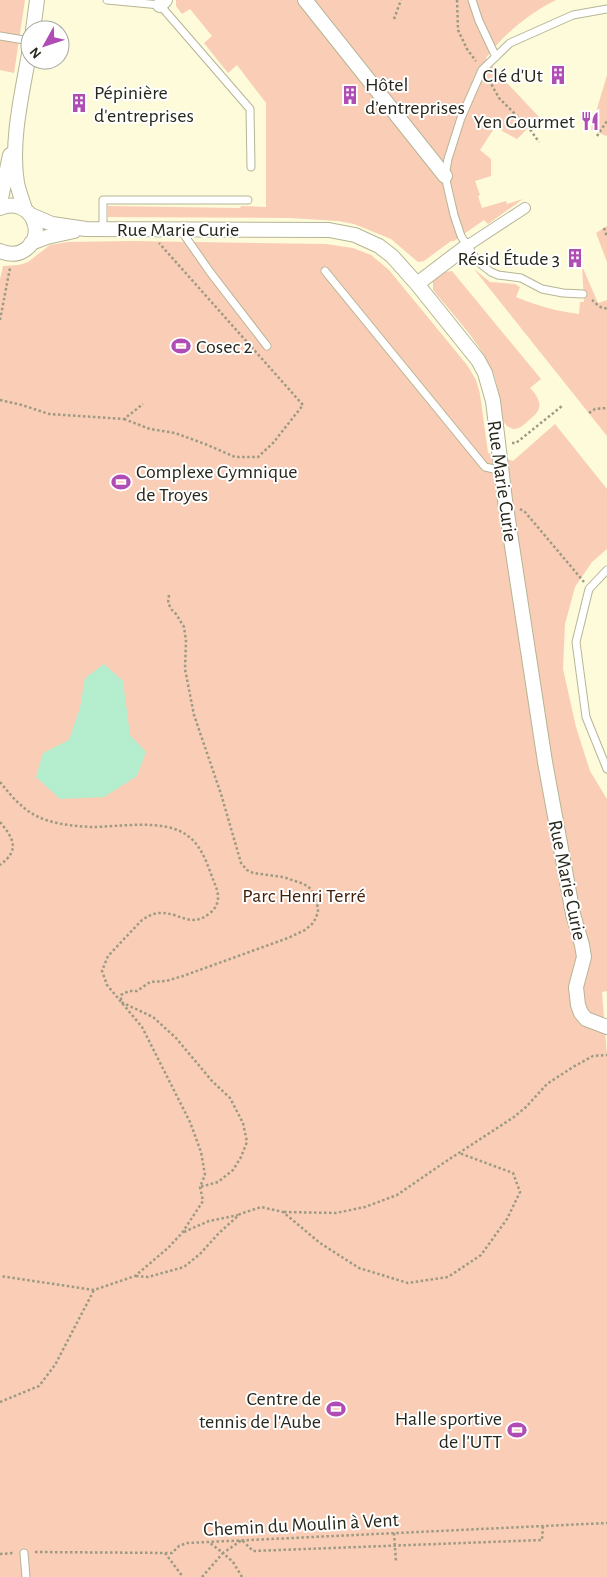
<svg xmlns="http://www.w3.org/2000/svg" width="607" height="1577" viewBox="0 0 607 1577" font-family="'Alegreya Sans',sans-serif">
<rect width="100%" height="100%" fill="#fdfbda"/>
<!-- green -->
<path fill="#facdb6" d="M 0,0 L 25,0 L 14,73 L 0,70 Z
M 176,0 L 556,0 C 529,13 503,35 486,58 L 508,84 L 540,118 C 531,123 525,132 517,139 L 495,127 L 480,150 L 491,159 L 491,176 L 475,181 L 480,195 L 478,196 L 482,208 L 506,201 L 507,204 L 523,199 L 488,224 L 484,220 L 454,241 L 451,241 L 424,261 L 418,262 L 391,239 L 354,224 L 338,221 L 289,218 L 108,217 L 108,206 L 240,208 L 241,206 L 266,207 L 266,103 L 237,65 L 228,73 L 204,43 L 212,36 L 190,9 L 182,14 L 176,6 Z
M 607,75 L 607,135 L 606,136 L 591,129 Z
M 607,226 L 607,262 L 596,233 Z
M 132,241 L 326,244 L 353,248 L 371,255 L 389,270 L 467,365 L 476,380 L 480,394 L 488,453 L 513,461 L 555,424 L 607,489 L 607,549 L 592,562 L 575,587 L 565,624 L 563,669 L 576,727 L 590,771 L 607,799 L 607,991 L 602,992 L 607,1056 L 607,1577 L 0,1577 L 0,279 L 3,266 L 19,265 L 28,262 L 50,245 L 68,242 Z
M 582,266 L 598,303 L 607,300 L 607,436 L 474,269 L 490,282 L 515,284 L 520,287 L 516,297 C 538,306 555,311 579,314 L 580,302 L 584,302 Z
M 452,271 L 541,379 L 530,388 C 534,392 538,397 539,402 C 541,411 534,416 528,421 C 519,430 511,433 503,421 C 500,406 499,389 494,375 C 481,343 454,316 433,290 L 433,281 L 444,272 Z"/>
<!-- water -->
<path fill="#b4eece" d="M 104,664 L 123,681 L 130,735 L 146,752 L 137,776 L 104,797 L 60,799 L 36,777 L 43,753 L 69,740 L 80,708 L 85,678 Z"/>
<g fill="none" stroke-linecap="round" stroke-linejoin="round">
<!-- service casing -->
<g stroke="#b6b595" stroke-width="9">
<path id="service" d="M 107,0 L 160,5 L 250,109 L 251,167
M 472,0 L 479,21 L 496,57
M 0,36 L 30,41
M 103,229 L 103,200 L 248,200
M 180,229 L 210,272 L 267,346
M 325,271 L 485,467 L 494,469 L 501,469
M 583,294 L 563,293 L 542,289 L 521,278 L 498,275 L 491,272 L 478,262 L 461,236 L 454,215 L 445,176 L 448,159 L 461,118 L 482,70 L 510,43 L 573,15 L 607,9
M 607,570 L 589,589 L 576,642 L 586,717 L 607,769
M 24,1553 L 26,1577"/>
</g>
<!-- pedestrian casing -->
<g stroke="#b6b595" stroke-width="12">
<path id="pedestrian" d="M 467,246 L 525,208"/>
</g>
<!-- minor casing -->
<g stroke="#b6b595" stroke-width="16">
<path id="minor" d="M 305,0 L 445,176
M 160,5 L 165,0
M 33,30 L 37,0
M 0,203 L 10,155
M 0,208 C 30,195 50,236 23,251 C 16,255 7,254 0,251
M 25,209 C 22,200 19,192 17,183 C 10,140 23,90 30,48
M 31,215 L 52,224 L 86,229 L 329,230 L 355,235 L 379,246 L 392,256 L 417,284 L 478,360 L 485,373 L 493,401 L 505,500 L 545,762 L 573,914 L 582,945 L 584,957 L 576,987 L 578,1005 L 581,1013 L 586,1019 L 607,1027
M 31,243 L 47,237 L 74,231
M 417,284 L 467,246"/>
</g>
<!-- path -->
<path stroke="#9c9a83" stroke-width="2.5" stroke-dasharray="2.5 2.5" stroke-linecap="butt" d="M 457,0 L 458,30 L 467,49 L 476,61
M 394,19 L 401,0
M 489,80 L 499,98 L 529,128 L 539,142
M 597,136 L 607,121
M 604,228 L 607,237
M 592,300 C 596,303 601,310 607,308
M 0,320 L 10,268
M 0,400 L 22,405 L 49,414 L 124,419 L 143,404
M 589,413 L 595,409 L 607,408
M 124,419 L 150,429 L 175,433 L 205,444 L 235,457 L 258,457 L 273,443 L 303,405 L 159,243
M 512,443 L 516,443 L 562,406
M 520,509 L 525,512 L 584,582
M 169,595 L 168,603 L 172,610 L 176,614 L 184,627 L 186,641 L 185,669 L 194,715 L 221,794 L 241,863 L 247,870 L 253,873 L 283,877 L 304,884 L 311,889 L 317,902 L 318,911 L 316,918 L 312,924 L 305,930 L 288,938 L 183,976 L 166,981 L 150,982 L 137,991 L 129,991 L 121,995 L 121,1002 L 153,1017 L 176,1038 L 212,1081 L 230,1098 L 243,1123 L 247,1142 L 241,1157 L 233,1170 L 218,1182 L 200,1187
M 0,782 C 13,798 25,813 46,820 C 61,825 76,826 91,827 C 119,827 165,818 188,836 C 202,846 208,866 214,882 C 219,893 221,904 210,913 C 191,929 179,912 160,913 C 154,913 148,916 142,920 L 108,956 L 102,971 L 107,985 L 142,1027 L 190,1122 L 201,1152 L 205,1175 L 200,1187 L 203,1201 L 182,1233 L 168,1248 L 135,1276 L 94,1290 L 0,1276
M 0,822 C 14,839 20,850 0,865
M 284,1212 L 336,1213 L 365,1207 L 397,1195 L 442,1164 L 514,1117 L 526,1107 L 547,1084 L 573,1067 L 593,1056 L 607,1055
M 184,1232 L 209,1221 L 238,1215
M 136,1276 L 148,1277 L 184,1267 L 200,1254 L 219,1233 L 240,1214 L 261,1207 L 283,1212 L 320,1243 L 359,1268 L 408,1283 L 448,1277 L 481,1255 L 507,1219 L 520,1192 L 513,1173 L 459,1153
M 0,1402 L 39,1386 L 55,1365 L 94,1290
M 394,1533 L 396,1562
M 35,1552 L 172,1553 L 179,1546 L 187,1543 L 607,1523
M 165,1553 L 183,1577
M 0,1554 L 14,1553
M 202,1577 L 223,1553 L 210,1543
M 242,1577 L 233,1562 L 223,1553 L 242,1540 L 253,1551 L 542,1540 L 543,1526"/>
<!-- service -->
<use href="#service" stroke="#fff" stroke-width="7"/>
<!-- pedestrian -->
<use href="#pedestrian" stroke="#fff" stroke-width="10"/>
<!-- minor -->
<use href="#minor" stroke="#fff" stroke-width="14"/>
</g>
<!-- icons -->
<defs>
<g id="building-bare" transform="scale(1.5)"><path d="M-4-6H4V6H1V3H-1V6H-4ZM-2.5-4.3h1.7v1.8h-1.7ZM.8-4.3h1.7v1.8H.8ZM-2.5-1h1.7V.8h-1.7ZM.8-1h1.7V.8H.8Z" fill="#af4db5" stroke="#fff" stroke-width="2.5" paint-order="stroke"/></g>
<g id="restaurant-bare" transform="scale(1.5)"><path d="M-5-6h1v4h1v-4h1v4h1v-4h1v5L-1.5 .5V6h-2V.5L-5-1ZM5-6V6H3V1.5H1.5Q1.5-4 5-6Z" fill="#af4db5" stroke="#fff" stroke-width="2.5" paint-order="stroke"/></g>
<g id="stadium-bare" transform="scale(1.5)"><path d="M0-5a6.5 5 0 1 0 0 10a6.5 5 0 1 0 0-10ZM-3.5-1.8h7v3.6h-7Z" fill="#af4db5" stroke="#fff" stroke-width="2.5" paint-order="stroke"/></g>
</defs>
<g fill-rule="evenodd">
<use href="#building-bare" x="558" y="75"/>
<use href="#building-bare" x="350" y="95"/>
<use href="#building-bare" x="79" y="103"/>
<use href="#restaurant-bare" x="590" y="121"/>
<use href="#building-bare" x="575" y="258"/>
<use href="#stadium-bare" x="181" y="346"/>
<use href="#stadium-bare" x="121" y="482"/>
<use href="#stadium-bare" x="336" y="1409"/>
<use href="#stadium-bare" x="517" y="1430"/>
</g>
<g text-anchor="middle" stroke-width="4" stroke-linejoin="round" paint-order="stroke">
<!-- poi labels -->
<g font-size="20" fill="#28271b" stroke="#fff" text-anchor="end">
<text x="543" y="82">Clé d'Ut</text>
<text x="365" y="91" text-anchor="start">Hôtel<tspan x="365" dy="23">d’entreprises</tspan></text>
<text x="94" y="99" text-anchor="start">Pépinière<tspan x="94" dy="23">d'entreprises</tspan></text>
<text x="575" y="128">Yen Gourmet</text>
<text x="560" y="265">Résid Étude 3</text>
<text x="196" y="353" text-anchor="start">Cosec 2</text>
<text x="136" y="478" text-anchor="start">Complexe Gymnique<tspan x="136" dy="23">de Troyes</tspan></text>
<text x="321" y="1405">Centre de<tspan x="321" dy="23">tennis de l'Aube</tspan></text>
<text x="502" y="1425">Halle sportive<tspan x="502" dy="23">de l'UTT</tspan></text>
</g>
<!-- street labels -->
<g font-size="20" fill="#28271b" stroke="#fff">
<text x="178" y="236">Rue Marie Curie</text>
<text transform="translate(503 481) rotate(82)" y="7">Rue Marie Curie</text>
<text transform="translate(568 880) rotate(78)" y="7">Rue Marie Curie</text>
<text transform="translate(301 1524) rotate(-3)" y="7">Chemin du Moulin à Vent</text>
</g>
<!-- park labels -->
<g font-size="20" fill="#43200b" stroke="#fff">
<text x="304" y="902">Parc Henri Terré</text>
</g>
</g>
<!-- north arrow -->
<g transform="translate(45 45) rotate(230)"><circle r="24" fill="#ffffff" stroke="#a9a9a4"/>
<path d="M0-4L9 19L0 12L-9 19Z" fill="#af4db5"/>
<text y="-8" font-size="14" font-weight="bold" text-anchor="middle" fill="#28271b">N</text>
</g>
</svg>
